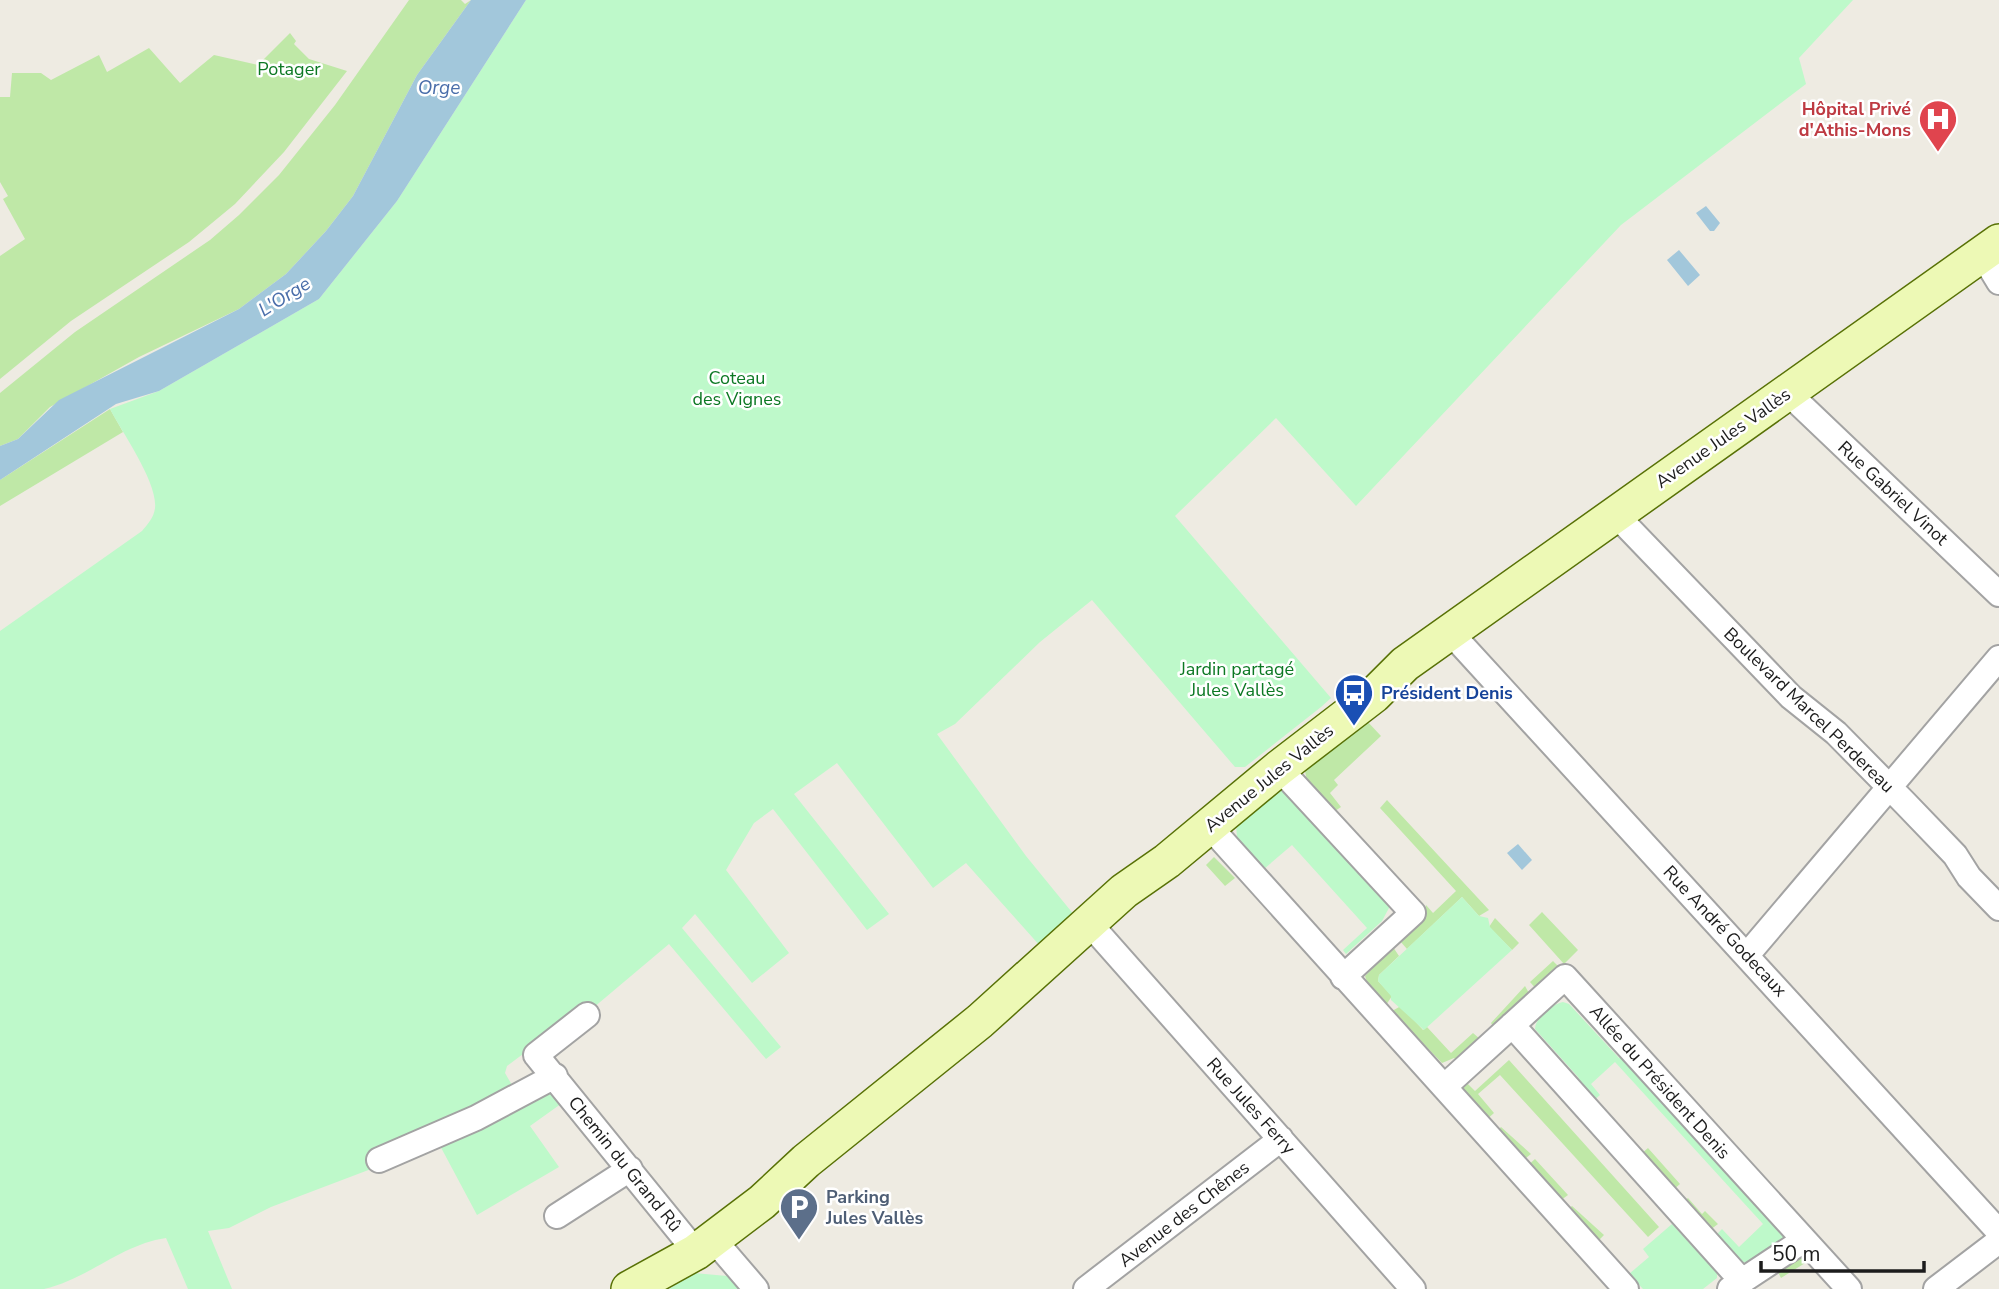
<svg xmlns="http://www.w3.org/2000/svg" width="1999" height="1289" viewBox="0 0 1999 1289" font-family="'Nunito Sans',sans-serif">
<rect width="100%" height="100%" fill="#eeebe2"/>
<!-- grass -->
<path fill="#bfe8a7" d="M 409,0 L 461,0 L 465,4 L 471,0 L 417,75 L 353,196 L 326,231 L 286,274 L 239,309 L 139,357 L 50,407 L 18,439 L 0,446 L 0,393 L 75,332 L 210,240 L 239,215 L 279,175 L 335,105 Z
M 290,33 L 296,41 L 294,44 L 309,59 L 347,71 L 284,152 L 235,204 L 189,242 L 71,321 L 0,379 L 0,256 L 25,239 L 3,199 L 8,196 L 0,182 L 0,97 L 10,97 L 12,73 L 41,73 L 51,80 L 99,55 L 107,72 L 149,48 L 180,83 L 214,55 L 258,65 Z
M 110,409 L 123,432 L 0,506 L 0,480 Z
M 1366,720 L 1381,736 L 1334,780 L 1338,785 L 1330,793 L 1341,807 L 1335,811 L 1307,781 L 1305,771 L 1309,765 Z
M 1387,800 L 1489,910 L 1479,916 L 1462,897 L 1407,949 L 1400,941 L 1424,915 L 1426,905 L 1433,913 L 1456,891 L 1380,808 Z
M 1214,857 L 1235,878 L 1225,886 L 1206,865 Z
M 1542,912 L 1578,950 L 1564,964 L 1529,925 Z
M 1495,918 L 1519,943 L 1512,950 L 1489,927 Z
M 1393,947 L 1399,956 L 1379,975 L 1378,981 L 1392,996 L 1386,1005 L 1368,985 L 1365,976 Z
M 1553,961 L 1560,968 L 1537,990 L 1530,982 Z
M 1525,986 L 1530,995 L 1494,1028 L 1491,1023 Z
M 1401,1006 L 1423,1030 L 1427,1027 L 1451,1053 L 1473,1033 L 1480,1039 L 1458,1061 L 1454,1058 L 1442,1063 L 1392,1011 Z
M 1509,1060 L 1659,1227 L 1648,1237 L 1500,1075 L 1478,1094 L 1494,1113 L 1485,1121 L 1461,1092 L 1464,1080 L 1475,1091 Z
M 1501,1127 L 1531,1154 L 1521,1162 L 1495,1133 Z
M 1648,1148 L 1680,1184 L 1673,1190 L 1641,1154 Z
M 1535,1159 L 1568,1195 L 1557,1203 L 1526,1167 Z
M 1688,1198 L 1702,1214 L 1705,1211 L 1718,1224 L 1710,1230 L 1684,1201 Z
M 1572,1206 L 1604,1235 L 1595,1244 L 1566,1211 Z
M 1800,1256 L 1810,1260 L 1781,1278 L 1777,1270 Z"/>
<!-- park -->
<path fill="#bef9ca" d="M 526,0 L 1853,0 L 1799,58 L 1806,84 L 1621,225 L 1356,506 L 1276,418 L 1175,516 L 1331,698 L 1321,707 L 1245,767 L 1235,767 L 1092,600 L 1040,642 L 955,724 L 937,734 L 1026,856 L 1075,916 L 1041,947 L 966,863 L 933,888 L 837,763 L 794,794 L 889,914 L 867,930 L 773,809 L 754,823 L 726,870 L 789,953 L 752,983 L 695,914 L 682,928 L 781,1047 L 766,1059 L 669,944 L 593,1008 L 590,1004 L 507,1066 L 505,1073 L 516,1092 L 379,1166 L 271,1207 L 229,1228 L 208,1231 L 232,1289 L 188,1289 L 166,1238 C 122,1244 88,1279 44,1289 C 31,1289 14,1289 0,1289 L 0,631 L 142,531 C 148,524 154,517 155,508 C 158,483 122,432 110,409 L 159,391 L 319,299 L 397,201 Z
M 1281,786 L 1390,906 L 1382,921 L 1346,954 L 1343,950 L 1367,928 L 1292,845 L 1264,869 L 1237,837 L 1236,825 Z
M 1462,897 L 1479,916 L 1488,918 L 1490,927 L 1512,950 L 1424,1030 L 1391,1000 L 1391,996 L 1378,981 L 1379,975 Z
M 1563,1002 L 1569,1004 L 1619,1058 L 1623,1055 L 1784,1235 L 1782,1244 L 1748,1264 L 1739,1260 L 1715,1236 L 1722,1229 L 1739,1247 L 1763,1224 L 1615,1062 L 1591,1084 L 1600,1095 L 1593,1101 L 1577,1084 L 1580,1081 L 1578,1077 L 1535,1029 C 1535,1018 1552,1004 1563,1002 Z
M 546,1088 L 565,1101 L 530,1126 L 559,1167 L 477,1215 L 437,1140 Z
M 1672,1224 L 1717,1273 L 1717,1278 L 1703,1289 L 1643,1289 L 1629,1274 L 1649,1257 L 1643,1249 Z
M 694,1273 L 727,1276 L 739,1289 L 669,1289 Z"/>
<!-- water -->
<path fill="#a2c7db" d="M 471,0 L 526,0 L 397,201 L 319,299 L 159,391 L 116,404 L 0,480 L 0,446 L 18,439 L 59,400 L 239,309 L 286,274 L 326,231 L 353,196 L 417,75 Z
M 1706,206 L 1720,223 L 1714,231 L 1710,231 L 1696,213 Z
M 1679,250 L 1700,275 L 1688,286 L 1667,260 Z
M 1518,844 L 1532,860 L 1522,870 L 1507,853 Z"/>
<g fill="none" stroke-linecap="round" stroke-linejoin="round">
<!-- minor casing -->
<g stroke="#a3a3a3" stroke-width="28">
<path id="minor" d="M 1982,254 L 1999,282
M 1787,392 L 1999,594
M 1615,514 L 1791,697 L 1836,733 L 1905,803 L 1955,855 L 1969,877 L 1999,908
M 1449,631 L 1999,1232
M 1279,768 L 1413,913 L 1343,977
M 1209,826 L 1626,1289
M 1089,923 L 1413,1289
M 1747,955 L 1999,658
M 587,1015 L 536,1055 L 696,1252
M 1512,1025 L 1742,1281 L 1730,1289
M 1444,1087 L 1565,977 L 1849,1289
M 379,1160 L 476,1118 L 555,1076
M 557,1216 L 630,1169
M 714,1240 L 756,1289
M 1742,1281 L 1804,1240
M 1086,1289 L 1281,1139
M 1936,1289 L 1999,1241"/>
</g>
<!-- secondary casing -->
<g stroke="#587106" stroke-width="38">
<path id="secondary" d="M 629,1289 L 696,1252 L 762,1202 L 806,1161 L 980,1021 L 1124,891 L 1167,861 L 1279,768 L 1374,695 L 1405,664 L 1999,242"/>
</g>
<!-- minor -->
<use href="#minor" stroke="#fff" stroke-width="24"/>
<!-- secondary -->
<use href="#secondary" stroke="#edf9b5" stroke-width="35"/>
</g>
<!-- icons -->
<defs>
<g id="hospital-pin" transform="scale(2.0125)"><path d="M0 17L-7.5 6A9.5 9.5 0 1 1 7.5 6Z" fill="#e0444e" stroke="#fff"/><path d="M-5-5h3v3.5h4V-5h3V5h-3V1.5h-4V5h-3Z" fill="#fff"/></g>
<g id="bus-pin" transform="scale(2.0125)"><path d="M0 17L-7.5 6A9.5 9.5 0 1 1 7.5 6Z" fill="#1a4fb4" stroke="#fff"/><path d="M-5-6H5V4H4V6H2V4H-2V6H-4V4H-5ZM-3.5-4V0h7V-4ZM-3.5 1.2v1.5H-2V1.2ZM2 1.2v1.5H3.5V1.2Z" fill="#fff"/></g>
<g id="parking-pin" transform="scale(2.0125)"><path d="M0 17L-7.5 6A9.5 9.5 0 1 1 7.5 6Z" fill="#5c6f8a" stroke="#fff"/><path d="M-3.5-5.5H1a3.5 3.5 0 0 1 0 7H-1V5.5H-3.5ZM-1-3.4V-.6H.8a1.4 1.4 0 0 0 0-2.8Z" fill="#fff"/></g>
</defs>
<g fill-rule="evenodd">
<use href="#hospital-pin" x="1938" y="119"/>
<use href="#bus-pin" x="1354" y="693"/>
<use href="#parking-pin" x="799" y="1207"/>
</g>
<g text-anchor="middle" stroke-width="5" stroke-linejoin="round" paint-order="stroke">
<!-- park labels -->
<g font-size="18" fill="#0c7823" stroke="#fff">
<text x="289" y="75">Potager</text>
<text x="737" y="384">Coteau<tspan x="737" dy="21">des Vignes</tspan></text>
<text x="1237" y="675">Jardin partagé<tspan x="1237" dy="21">Jules Vallès</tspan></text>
</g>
<!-- health labels -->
<g font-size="18" font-weight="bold" fill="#be3a42" stroke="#fff" text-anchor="end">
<text x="1911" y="115">Hôpital Privé<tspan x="1911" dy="21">d'Athis-Mons</tspan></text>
</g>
<!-- street labels -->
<g font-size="18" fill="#1c1c1c" stroke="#fff">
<text transform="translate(1723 438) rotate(-35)" y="6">Avenue Jules Vallès</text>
<text transform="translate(1893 493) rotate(43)" y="6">Rue Gabriel Vinot</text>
<text transform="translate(1809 710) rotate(44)" y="6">Boulevard Marcel Perdereau</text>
<text transform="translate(1269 778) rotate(-39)" y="6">Avenue Jules Vallès</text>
<text transform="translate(1725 931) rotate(47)" y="6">Rue André Godecaux</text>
<text transform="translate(1660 1082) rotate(48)" y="6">Allée du Président Denis</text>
<text transform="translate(1251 1106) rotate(48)" y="6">Rue Jules Ferry</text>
<text transform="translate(625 1164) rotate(51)" y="6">Chemin du Grand Rû</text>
<text transform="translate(1184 1214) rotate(-38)" y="6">Avenue des Chênes</text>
</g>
<!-- transit labels -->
<g font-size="18" font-weight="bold" fill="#164399" stroke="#fff" text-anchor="start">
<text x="1381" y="699">Président Denis</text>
</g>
<!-- service labels -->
<g font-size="18" font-weight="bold" fill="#4e5e75" stroke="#fff" text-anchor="start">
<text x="826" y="1203">Parking<tspan x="826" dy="21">Jules Vallès</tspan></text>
</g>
<!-- water labels -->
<g font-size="19" font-style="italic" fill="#4a6eaa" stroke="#fff">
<text x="439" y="94">Orge</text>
<text transform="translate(284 296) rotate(-32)" y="7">L'Orge</text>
</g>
</g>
<!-- scale -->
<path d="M1761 1261v10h163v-10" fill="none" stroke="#1c1c1c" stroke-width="3.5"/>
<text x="1772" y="1261" font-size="21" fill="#1c1c1c" stroke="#ffffff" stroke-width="5" paint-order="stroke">50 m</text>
</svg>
